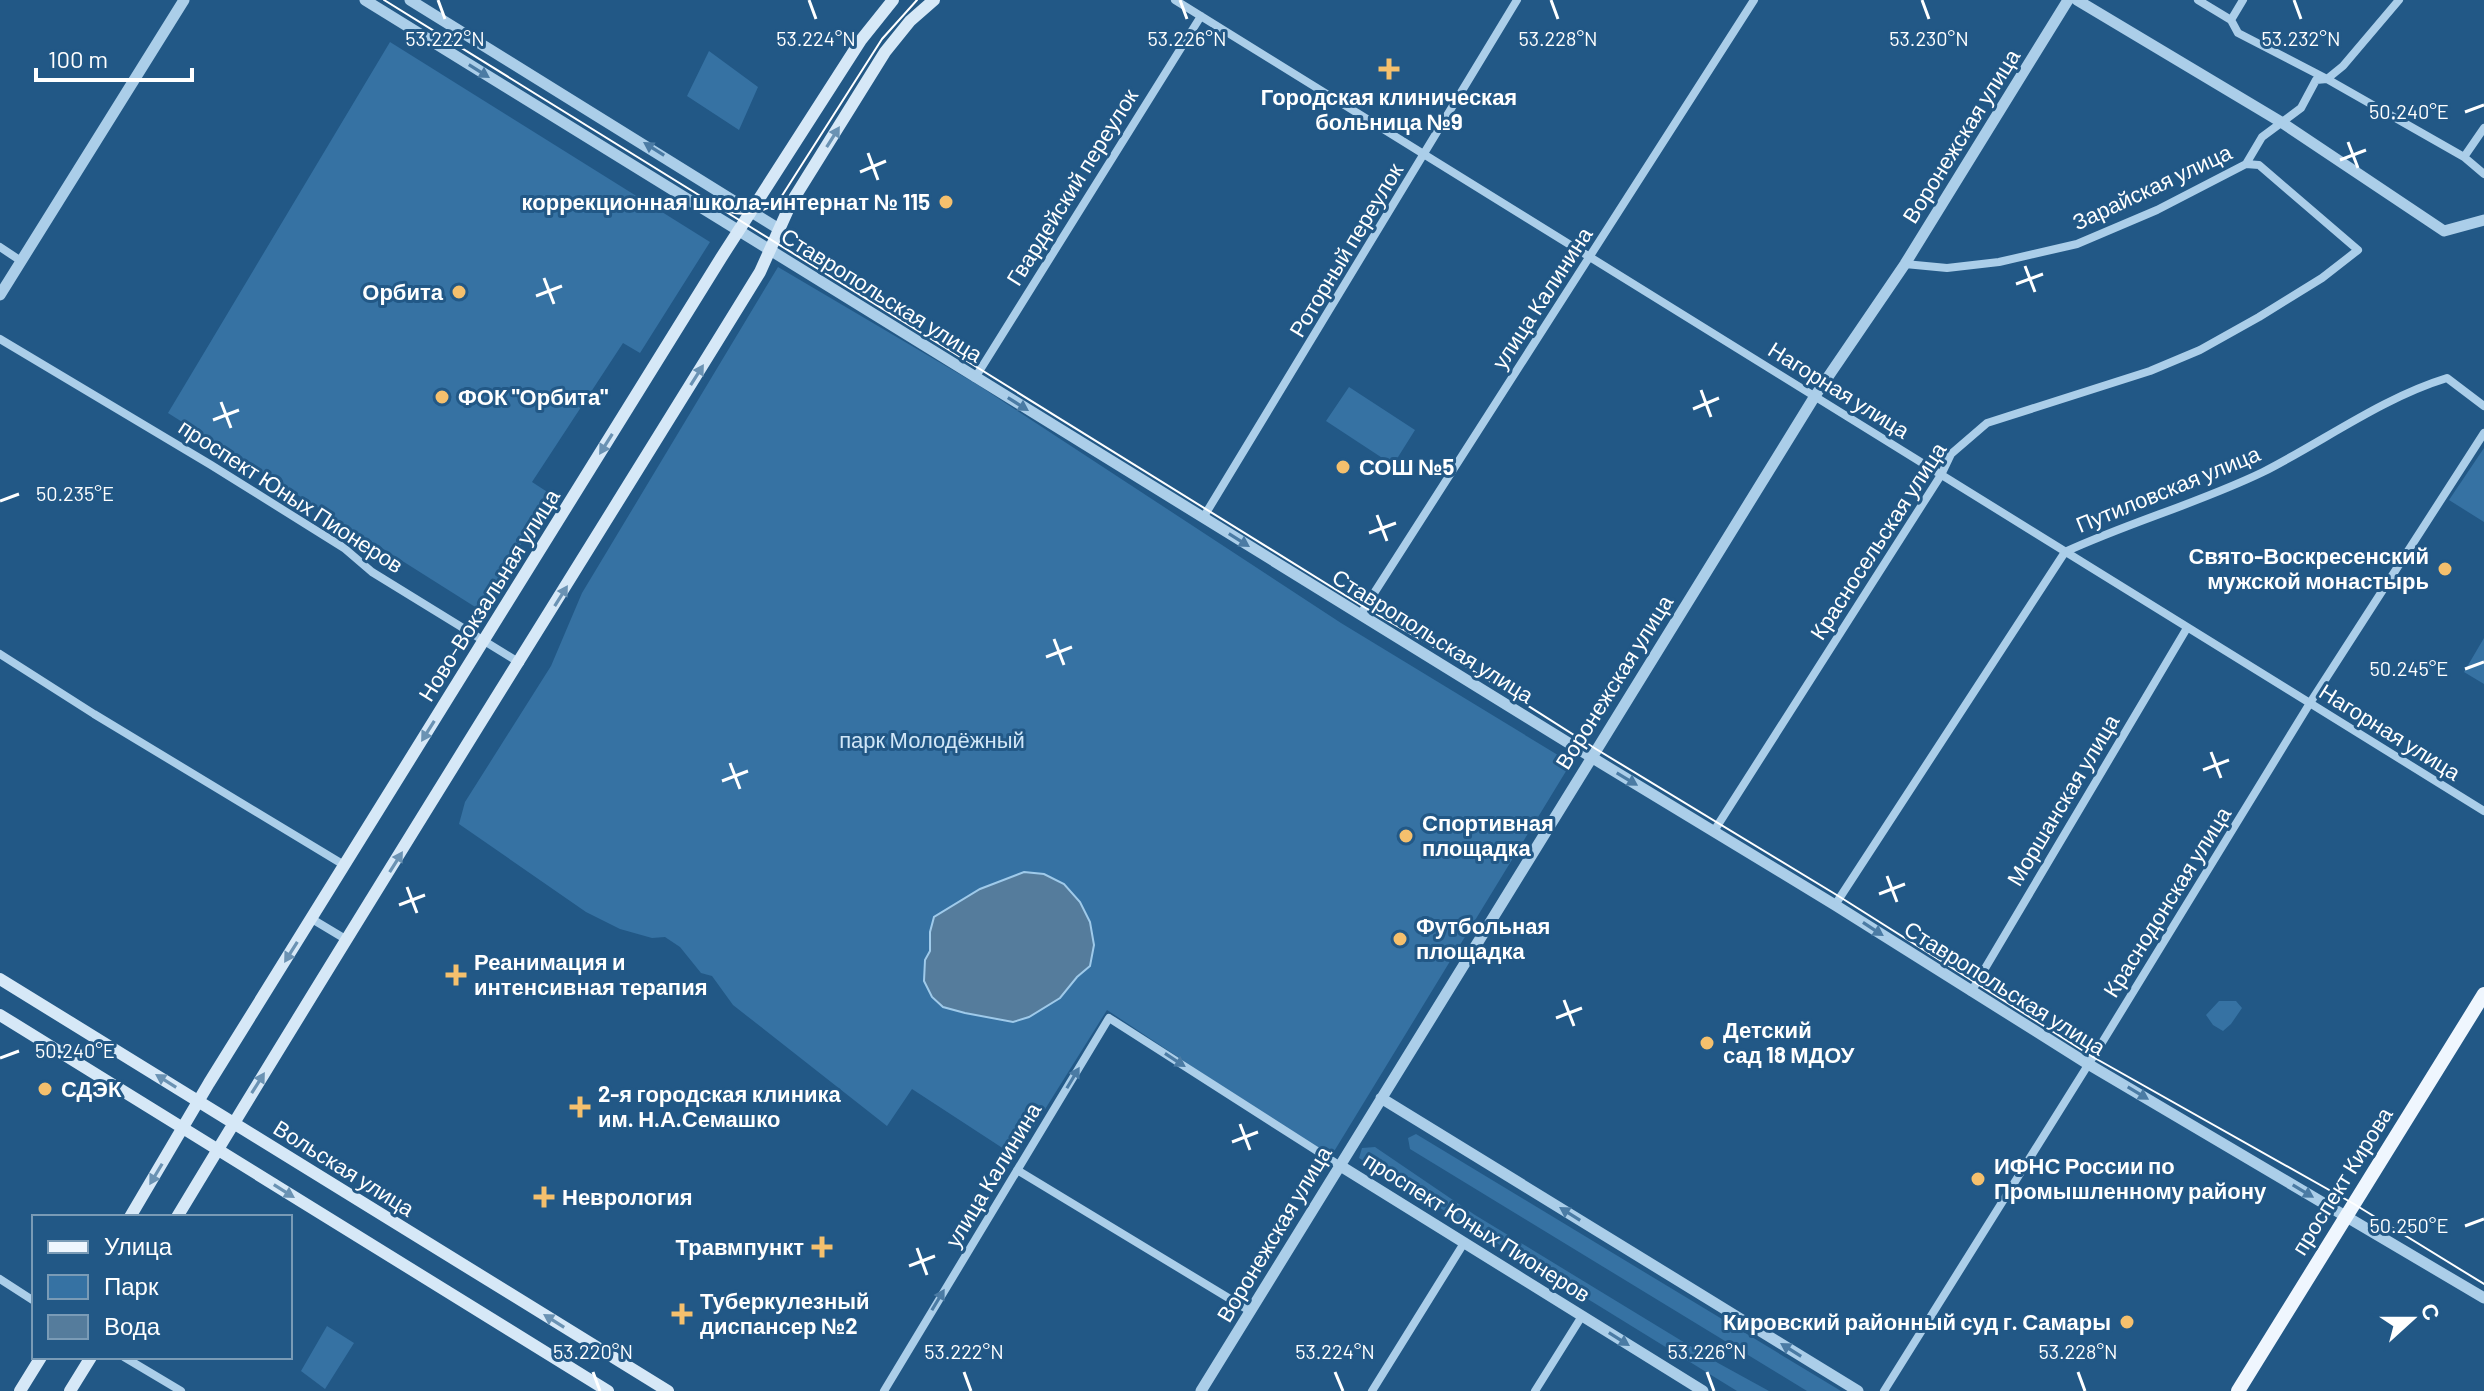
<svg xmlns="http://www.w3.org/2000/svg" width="2484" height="1391" viewBox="0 0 2484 1391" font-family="Barlow,sans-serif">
<rect width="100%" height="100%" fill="#225886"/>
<!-- green -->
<path fill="#3672a3" d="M 390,42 L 710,242 L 640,353 L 623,343 L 532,482 L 552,495 L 480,610 L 168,413 Z
M 709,51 L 758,87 L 739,130 L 687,96 Z
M 778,267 L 978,385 L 1341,623 L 1571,763 L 1330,1158 L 1107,1010 L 1004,1175 L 994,1167 L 1004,1149 L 912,1089 L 887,1126 L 733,1005 L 712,976 L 701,973 L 680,947 L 665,937 L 652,938 L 620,929 L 586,912 L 459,824 L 465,802 L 551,666 L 582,593 Z
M 1349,387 L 1415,430 L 1393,465 L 1326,421 Z
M 2484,448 L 2484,522 L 2449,500 Z
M 2484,638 L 2484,684 L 2464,672 Z
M 2219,1001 L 2236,1001 L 2242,1008 L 2231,1024 L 2223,1031 L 2213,1025 L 2206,1015 Z
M 1416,1134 L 1841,1391 L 1807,1391 L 1410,1149 L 1408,1138 Z
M 1375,1147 L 1475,1215 L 1718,1363 L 1769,1391 L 1737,1391 L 1359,1158 L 1362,1148 Z
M 327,1326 L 354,1343 L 325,1389 L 301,1371 Z"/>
<!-- water -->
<path fill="#557c9c" stroke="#9fcaea" stroke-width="2" d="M 1024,872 L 1044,874 L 1064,884 L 1080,902 L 1090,922 L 1094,945 L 1090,966 L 1077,977 L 1060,998 L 1029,1017 L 1013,1022 L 965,1013 L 943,1007 L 932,997 L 924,981 L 925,960 L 930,951 L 930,932 L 934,917 L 980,889 Z"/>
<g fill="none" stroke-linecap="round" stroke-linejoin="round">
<!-- minor -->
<path stroke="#abcee9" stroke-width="8" d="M 1175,0 L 2484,811
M 2198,0 L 2231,20 L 2238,33 L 2327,79 L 2464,157 L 2484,174
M 2231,20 L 2243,0
M 2464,157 L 2484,128
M 0,247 L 21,261
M 1905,264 L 1947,268 L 1999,262 L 2077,244 L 2157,210 L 2246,164 L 2262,137 L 2301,108 L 2316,80 L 2327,79 L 2343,66 L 2399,0
M 0,339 L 211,465 L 344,548 L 372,572 L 520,663
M 975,378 L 1201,16
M 1203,518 L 1517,0
M 1360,615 L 1754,0
M 0,654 L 94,714 L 344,865
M 1714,831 L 1941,475 L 1951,454 L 1987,423 L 2150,371 L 2200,350 L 2259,317 L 2322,278 L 2358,250 L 2259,165 L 2246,164
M 1835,905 L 2065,552 C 2130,522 2199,503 2263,472 C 2324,441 2382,398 2447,378 L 2484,406
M 312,919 L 347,940
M 1971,992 L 2187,628
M 1017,1170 L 1250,1311
M 0,1279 L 34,1301
M 124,1357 L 181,1391
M 884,1391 L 1109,1018 L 1339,1165
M 1372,1391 L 1464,1243
M 1535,1391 L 1582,1316
M 1884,1391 L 2103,1041 L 2310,703 L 2484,433"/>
<!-- tertiary -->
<path stroke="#abcee9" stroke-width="11" d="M 365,0 L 1601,763 L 1835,905 L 2088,1064 L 2484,1298
M 410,0 L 779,229
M 2077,0 L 2281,122 L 2444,231 L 2484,220
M 0,295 L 184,0
M 1381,1098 L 1858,1391
M 1339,1165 L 1703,1391
M 1201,1391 L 1815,396 L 1905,264 L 2068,0"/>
<!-- secondary -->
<path stroke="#d6e8f7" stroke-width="12" d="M 0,979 L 668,1391
M 0,1015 L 608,1391
M 130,1217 L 209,1083 L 721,258 L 861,40 L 893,0
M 177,1217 C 368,900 566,587 760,272 L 791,203 L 885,52 L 910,21 L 934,0
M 20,1391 L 41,1357
M 70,1391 L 91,1357"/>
<!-- primary -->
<path stroke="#eff6fe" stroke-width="14" d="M 2238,1391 L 2484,994"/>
<!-- tram -->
<path stroke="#fff" stroke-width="2" d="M 384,0 L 1364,607 L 1456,660 L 1596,749 L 1840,897 L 2093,1057 L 2354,1204 L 2484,1284
M 729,212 C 747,216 763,213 778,202 L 882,39 L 917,0"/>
</g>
<!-- one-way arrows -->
<defs><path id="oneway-solid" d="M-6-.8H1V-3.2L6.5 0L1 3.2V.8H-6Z" transform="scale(2)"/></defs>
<g fill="#4b7ba4">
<use href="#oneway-solid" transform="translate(479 71) rotate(32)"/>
<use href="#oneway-solid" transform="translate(654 149) rotate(-148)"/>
<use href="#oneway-solid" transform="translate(1018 404) rotate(32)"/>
<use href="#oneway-solid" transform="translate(1239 540) rotate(32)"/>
<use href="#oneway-solid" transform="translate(1627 779) rotate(31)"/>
<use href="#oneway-solid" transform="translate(1873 929) rotate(33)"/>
<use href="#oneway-solid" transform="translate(1175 1060) rotate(33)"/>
<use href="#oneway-solid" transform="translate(1073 1078) rotate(-59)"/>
<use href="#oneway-solid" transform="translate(2138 1093) rotate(31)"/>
<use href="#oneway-solid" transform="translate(2303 1191) rotate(31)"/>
<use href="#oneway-solid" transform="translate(1570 1214) rotate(-148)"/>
<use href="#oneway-solid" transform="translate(938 1300) rotate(-59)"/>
<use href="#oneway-solid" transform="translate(1619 1339) rotate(32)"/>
<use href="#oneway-solid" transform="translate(1791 1350) rotate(-148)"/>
</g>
<g fill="#6a92b3">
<use href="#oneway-solid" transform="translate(833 137) rotate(-58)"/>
<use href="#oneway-solid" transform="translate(697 375) rotate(-58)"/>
<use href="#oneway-solid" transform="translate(606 444) rotate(122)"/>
<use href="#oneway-solid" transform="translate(561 596) rotate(-58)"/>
<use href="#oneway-solid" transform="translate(428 731) rotate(122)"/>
<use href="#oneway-solid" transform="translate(396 862) rotate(-58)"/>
<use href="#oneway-solid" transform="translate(291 952) rotate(122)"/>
<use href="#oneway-solid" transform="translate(166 1081) rotate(-148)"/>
<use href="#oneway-solid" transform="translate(258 1083) rotate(-58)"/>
<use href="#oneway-solid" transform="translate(156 1174) rotate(121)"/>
<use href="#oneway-solid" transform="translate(284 1191) rotate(32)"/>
<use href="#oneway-solid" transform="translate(554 1321) rotate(-148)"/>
</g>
<!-- ticks -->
<path fill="none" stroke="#fff" stroke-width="3" d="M 438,0 L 445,19M 809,0 L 816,19M 1180,0 L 1187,19M 1551,0 L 1558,19M 1922,0 L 1929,19M 2294,0 L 2301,19M 2465,112 L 2484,105M 2348,142 L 2358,168M 868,153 L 878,180M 2340,160 L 2366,150M 860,172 L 886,161M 2025,266 L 2035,292M 544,278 L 554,304M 2016,284 L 2043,274M 536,296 L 562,286M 1701,390 L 1711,417M 221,402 L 231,428M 1693,409 L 1719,398M 213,420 L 239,410M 0,501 L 19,494M 1377,515 L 1387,541M 1369,533 L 1396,523M 1054,639 L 1064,665M 1046,657 L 1072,647M 2465,669 L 2484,662M 2211,752 L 2221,778M 730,763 L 740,789M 2203,770 L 2229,760M 722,781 L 748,771M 1887,876 L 1897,902M 407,887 L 417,913M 1879,894 L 1905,884M 399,905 L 425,895M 1564,1000 L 1574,1026M 1556,1018 L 1582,1008M 0,1058 L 19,1051M 1240,1124 L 1250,1150M 1232,1142 L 1258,1132M 2465,1226 L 2484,1219M 917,1248 L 927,1275M 909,1266 L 935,1256M 593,1372 L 600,1391M 964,1372 L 971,1391M 1335,1372 L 1343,1391M 1707,1372 L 1714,1391M 2078,1372 L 2085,1391"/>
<!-- markers -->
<g fill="#f5c06d" stroke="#225886" stroke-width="3">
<path d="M1385 57h8v8h8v8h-8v8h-8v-8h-8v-8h8z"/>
<circle cx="946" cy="202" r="8"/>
<circle cx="459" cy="292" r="8"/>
<circle cx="442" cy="397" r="8"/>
<circle cx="1343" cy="467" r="8"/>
<circle cx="2445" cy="569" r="8"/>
<circle cx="1406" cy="836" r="8"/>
<circle cx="1400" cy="939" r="8"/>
<path d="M452 963h8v8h8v8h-8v8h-8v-8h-8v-8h8z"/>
<circle cx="1707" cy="1043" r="8"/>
<circle cx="45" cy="1089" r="8"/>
<path d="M576 1095h8v8h8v8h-8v8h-8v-8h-8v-8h8z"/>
<circle cx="1978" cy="1179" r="8"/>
<path d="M540 1185h8v8h8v8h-8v8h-8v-8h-8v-8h8z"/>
<path d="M818 1235h8v8h8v8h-8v8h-8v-8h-8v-8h8z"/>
<path d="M678 1302h8v8h8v8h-8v8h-8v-8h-8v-8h8z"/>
<circle cx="2127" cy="1322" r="8"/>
</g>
<g text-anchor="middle" stroke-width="6" stroke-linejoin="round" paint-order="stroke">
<!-- poi labels -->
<g font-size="22" font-weight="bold" fill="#fff" stroke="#225886" text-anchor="start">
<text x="1389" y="105" text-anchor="middle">Городская клиническая<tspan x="1389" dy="25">больница №9</tspan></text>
<text x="930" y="210" text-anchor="end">коррекционная школа-интернат № 115</text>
<text x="443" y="300" text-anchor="end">Орбита</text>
<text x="458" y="405">ФОК "Орбита"</text>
<text x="1359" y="475">СОШ №5</text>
<text x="2429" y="564" text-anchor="end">Свято-Воскресенский<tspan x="2429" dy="25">мужской монастырь</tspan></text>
<text x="1422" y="831">Спортивная<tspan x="1422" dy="25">площадка</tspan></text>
<text x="1416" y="934">Футбольная<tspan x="1416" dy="25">площадка</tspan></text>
<text x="474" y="970">Реанимация и<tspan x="474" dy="25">интенсивная терапия</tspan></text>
<text x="1723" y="1038">Детский<tspan x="1723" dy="25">сад 18 МДОУ</tspan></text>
<text x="61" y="1097">СДЭК</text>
<text x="598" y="1102">2-я городская клиника<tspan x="598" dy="25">им. Н.А.Семашко</tspan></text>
<text x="1994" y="1174">ИФНС России по<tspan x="1994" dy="25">Промышленному району</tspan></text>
<text x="562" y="1205">Неврология</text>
<text x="804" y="1255" text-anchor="end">Травмпункт</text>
<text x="700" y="1309">Туберкулезный<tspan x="700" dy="25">диспансер №2</tspan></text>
<text x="2111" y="1330" text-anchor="end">Кировский районный суд г. Самары</text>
</g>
<!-- street labels -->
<g font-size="22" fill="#fff" stroke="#225886">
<text transform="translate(1961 136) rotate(-58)" y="8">Воронежская улица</text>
<text transform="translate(1072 187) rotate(-58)" y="8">Гвардейский переулок</text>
<text transform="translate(2152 187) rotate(-25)" y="8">Зарайская улица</text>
<text transform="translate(1346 250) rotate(-59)" y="8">Роторный переулок</text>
<text transform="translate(882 295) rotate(32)" y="8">Ставропольская улица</text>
<text transform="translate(1542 298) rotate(-57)" y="8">улица Калинина</text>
<text transform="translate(1839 390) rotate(32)" y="8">Нагорная улица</text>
<text transform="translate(2168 489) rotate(-22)" y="8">Путиловская улица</text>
<text transform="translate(291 496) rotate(33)" y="8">проспект Юных Пионеров</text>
<text transform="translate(1878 541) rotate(-57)" y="8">Красносельская улица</text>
<text transform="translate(489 595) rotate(-58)" y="8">Ново-Вокзальная улица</text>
<text transform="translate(1433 636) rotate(32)" y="8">Ставропольская улица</text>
<text transform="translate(1614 682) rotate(-58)" y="8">Воронежская улица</text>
<text transform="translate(2390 732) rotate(32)" y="8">Нагорная улица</text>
<text transform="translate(2063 800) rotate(-59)" y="8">Моршанская улица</text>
<text transform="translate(2167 902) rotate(-58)" y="8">Краснодонская улица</text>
<text transform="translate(2005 988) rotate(32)" y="8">Ставропольская улица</text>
<text transform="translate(344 1168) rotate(32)" y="8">Вольская улица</text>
<text transform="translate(993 1175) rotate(-59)" y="8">улица Калинина</text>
<text transform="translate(2342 1181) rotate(-58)" y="8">проспект Кирова</text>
<text transform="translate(1477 1227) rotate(32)" y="8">проспект Юных Пионеров</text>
<text transform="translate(1274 1234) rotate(-59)" y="8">Воронежская улица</text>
</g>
<!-- park labels -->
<g font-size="22" fill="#d0e6f7" stroke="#225886">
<text x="932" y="748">парк Молодёжный</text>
</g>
</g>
<g font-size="20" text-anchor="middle" fill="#fff" stroke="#225886" stroke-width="6" stroke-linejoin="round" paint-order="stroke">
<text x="2301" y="46">53.232°N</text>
<text x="445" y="46">53.222°N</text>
<text x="816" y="46">53.224°N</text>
<text x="1187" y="46">53.226°N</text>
<text x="1558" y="46">53.228°N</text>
<text x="1929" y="46">53.230°N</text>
<text x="2409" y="119">50.240°E</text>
<text x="75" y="501">50.235°E</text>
<text x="2409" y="676">50.245°E</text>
<text x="75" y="1058">50.240°E</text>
<text x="2409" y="1233">50.250°E</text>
<text x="593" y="1359">53.220°N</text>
<text x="964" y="1359">53.222°N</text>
<text x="1335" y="1359">53.224°N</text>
<text x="1707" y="1359">53.226°N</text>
<text x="2078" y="1359">53.228°N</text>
</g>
<!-- legend -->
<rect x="32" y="1215" width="260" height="144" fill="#225886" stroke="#7a9bb6" stroke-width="2"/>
<rect x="48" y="1241" width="40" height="12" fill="#eff6fe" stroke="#7a9bb6" stroke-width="2"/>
<text x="104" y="1255" font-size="24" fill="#ffffff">Улица</text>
<rect x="48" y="1275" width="40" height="24" fill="#3672a3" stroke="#7a9bb6" stroke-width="2"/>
<text x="104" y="1295" font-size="24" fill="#ffffff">Парк</text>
<rect x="48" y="1315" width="40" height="24" fill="#557c9c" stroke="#7a9bb6" stroke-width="2"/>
<text x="104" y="1335" font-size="24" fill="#ffffff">Вода</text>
<!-- north arrow -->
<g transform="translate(2412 1319) rotate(69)" stroke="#225886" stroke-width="6" paint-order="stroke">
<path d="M0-6L14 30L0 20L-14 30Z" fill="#ffffff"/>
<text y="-12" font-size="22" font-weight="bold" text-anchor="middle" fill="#ffffff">С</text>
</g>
<!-- scale -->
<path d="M36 68v12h156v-12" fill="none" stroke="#ffffff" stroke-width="4"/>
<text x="48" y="68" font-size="24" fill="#ffffff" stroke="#225886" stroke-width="6" paint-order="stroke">100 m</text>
</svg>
